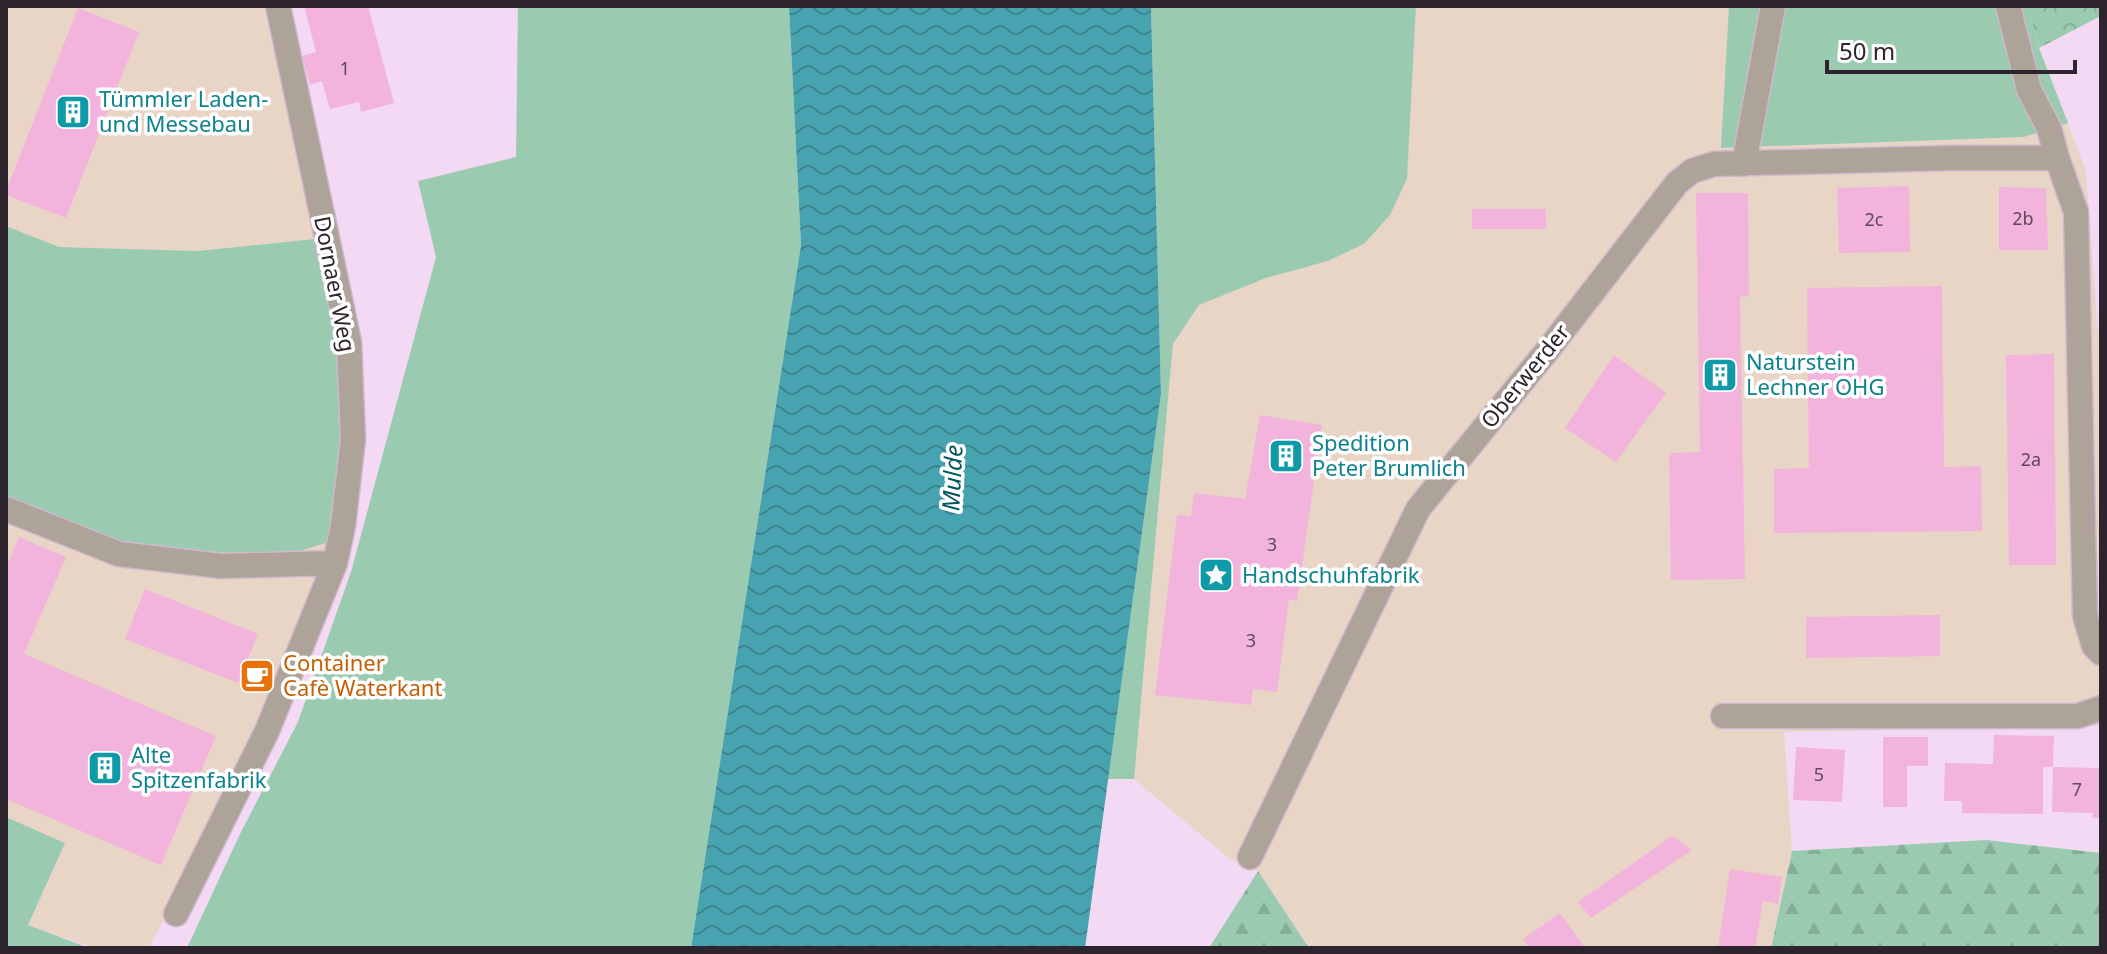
<svg xmlns="http://www.w3.org/2000/svg" width="2107" height="954" viewBox="0 0 2107 954" font-family="'Noto Sans',sans-serif">
<defs>
<pattern id="forest-firs" width="22" height="20" patternUnits="userSpaceOnUse" patternTransform="scale(2)"><rect width="22" height="20" fill="#9acbb0"/><path d="M5 1l3.5 6h-7zM16 11l3.5 6h-7z" fill="#85ae98"/></pattern>
<pattern id="park-crowns" width="20" height="18" patternUnits="userSpaceOnUse" patternTransform="scale(2)"><rect width="20" height="18" fill="#9acbb0"/><path d="M2 6a3 3 0 1 1 6 0M12 15a3 3 0 1 1 6 0" fill="none" stroke="#85ae98"/></pattern>
<pattern id="water-waves" width="16" height="10" patternUnits="userSpaceOnUse" patternTransform="scale(2)"><rect width="16" height="10" fill="#47a3af"/><path d="M0 5q4-4 8 0t8 0" fill="none" stroke="#3c858f"/></pattern>
</defs>
<rect width="100%" height="100%" fill="#f3d9f3"/>
<!-- industrial -->
<path fill="#e8d5c5" d="M 6,6 L 264,6 L 314,239 L 197,251 L 59,247 L 6,226 Z
M 1416,6 L 1729,6 L 1722,148 L 2024,137 L 2068,123 L 2086,171 L 2101,373 L 2101,726 L 1784,732 L 1792,851 L 1771,948 L 1309,948 L 1258,871 L 1231,860 L 1134,779 L 1173,344 L 1199,305 L 1266,278 L 1328,261 L 1364,244 L 1407,179 Z
M 6,499 L 329,542 L 241,766 L 149,948 L 94,948 L 28,925 L 65,843 L 6,817 Z"/>
<!-- green -->
<path fill="#9acbb0" d="M 518,6 L 789,6 L 801,245 L 691,948 L 187,948 L 240,834 L 298,722 L 351,572 L 436,257 L 418,181 L 516,157 Z
M 1151,6 L 1416,6 L 1407,179 L 1390,215 L 1364,244 L 1328,261 L 1266,278 L 1199,305 L 1173,344 L 1134,779 L 1108,779 L 1161,394 Z
M 1729,6 L 2028,6 L 2039,48 L 2068,123 L 2024,137 L 1721,148 Z
M 6,226 L 59,247 L 197,251 L 314,239 L 349,342 L 353,439 L 329,542 L 280,557 L 107,543 L 6,499 Z
M 6,817 L 65,843 L 28,925 L 89,948 L 6,948 Z"/>
<!-- forest -->
<path fill="url(#forest-firs)" d="M 1986,840 L 2101,853 L 2101,948 L 1771,948 L 1792,851 Z
M 1258,871 L 1309,948 L 1209,948 Z"/>
<!-- park -->
<path fill="url(#park-crowns)" d="M 2028,6 L 2101,6 L 2101,16 L 2039,48 Z"/>
<!-- water -->
<path fill="url(#water-waves)" d="M 789,6 L 1151,6 L 1161,394 L 1085,948 L 691,948 L 801,245 Z"/>
<!-- building -->
<path fill="#f2b4dc" d="M 304,6 L 368,6 L 394,103 L 361,112 L 359,102 L 330,109 L 322,81 L 310,85 L 302,56 L 316,52 Z
M 78,8 L 139,32 L 66,218 L 6,195 L 6,191 Z
M 1909,186 L 1910,252 L 1839,253 L 1837,188 Z
M 1999,187 L 2046,188 L 2048,250 L 1999,250 Z
M 1696,193 L 1748,193 L 1749,296 L 1740,297 L 1745,579 L 1671,580 L 1669,453 L 1700,452 Z
M 1472,209 L 1546,209 L 1546,229 L 1472,229 Z
M 1942,286 L 1944,467 L 1981,466 L 1982,531 L 1774,533 L 1774,469 L 1809,468 L 1807,288 Z
M 2054,354 L 2056,565 L 2009,565 L 2006,355 Z
M 1614,355 L 1666,393 L 1616,462 L 1565,428 Z
M 1260,415 L 1322,425 L 1297,601 L 1289,599 L 1277,692 L 1253,689 L 1251,705 L 1155,695 L 1177,515 L 1191,516 L 1194,493 L 1245,499 Z
M 19,537 L 66,557 L 24,654 L 216,736 L 161,865 L 6,799 L 6,568 Z
M 145,589 L 258,634 L 238,683 L 125,639 Z
M 1940,615 L 1940,656 L 1806,658 L 1806,617 Z
M 1994,735 L 2054,736 L 2053,767 L 2043,767 L 2043,814 L 1962,813 L 1962,801 L 1944,801 L 1945,763 L 1993,764 Z
M 1883,737 L 1928,737 L 1928,766 L 1907,766 L 1907,807 L 1883,807 Z
M 1796,747 L 1845,750 L 1842,802 L 1793,800 Z
M 2053,767 L 2101,768 L 2101,818 L 2092,818 L 2093,813 L 2052,812 Z
M 1672,836 L 1692,850 L 1591,918 L 1578,902 Z
M 1730,869 L 1782,877 L 1778,904 L 1763,901 L 1755,948 L 1718,947 Z
M 1560,913 L 1585,948 L 1529,948 L 1523,939 Z"/>
<g fill="none" stroke-linecap="round" stroke-linejoin="round">
<!-- minor casing -->
<g stroke="#cfb8cf" stroke-width="27">
<path id="minor" d="M 2008,6 L 2029,90 L 2049,128 L 2057,158
M 1744,164 L 1773,6
M 6,509 L 119,554 L 221,566 L 335,563
M 1723,716 L 2078,716 L 2101,708
M 1250,857 L 1418,509 L 1547,351 L 1677,183 L 1692,171 L 1714,164 L 1951,158 L 2057,158 L 2076,212 L 2085,616 L 2094,646 L 2101,653
M 176,914 L 267,731 L 335,563 L 343,526 L 353,439 L 349,342 L 278,6"/>
</g>
<!-- minor -->
<use href="#minor" stroke="#ada398" stroke-width="24"/>
</g>
<!-- icons -->
<defs>
<g id="building-square" transform="scale(1.8)"><rect x="-9" y="-9" width="18" height="18" rx="4" fill="#0f9aa8" stroke="#fff"/><path d="M-4-6H4V6H1V3H-1V6H-4ZM-2.5-4.3h1.7v1.8h-1.7ZM.8-4.3h1.7v1.8H.8ZM-2.5-1h1.7V.8h-1.7ZM.8-1h1.7V.8H.8Z" fill="#fff"/></g>
<g id="sight-square" transform="scale(1.8)"><rect x="-9" y="-9" width="18" height="18" rx="4" fill="#0f9aa8" stroke="#fff"/><path d="M0-6L1.8-2.2L6-1.7L2.9 1.2L3.7 5.4L0 3.3L-3.7 5.4L-2.9 1.2L-6-1.7L-1.8-2.2Z" fill="#fff"/></g>
<g id="cafe-square" transform="scale(1.8)"><rect x="-9" y="-9" width="18" height="18" rx="4" fill="#e8710a" stroke="#fff"/><path d="M-5.5-4.5H6V0H3Q3 3.5 0 3.5H-2.5Q-5.5 3.5-5.5 0ZM3-3.2v2h1.7v-2ZM-6 4.5H4V6H-6Z" fill="#fff"/></g>
</defs>
<g fill-rule="evenodd">
<use href="#building-square" x="73" y="112"/>
<use href="#building-square" x="1720" y="375"/>
<use href="#building-square" x="1286" y="456"/>
<use href="#sight-square" x="1216" y="575"/>
<use href="#cafe-square" x="257" y="676"/>
<use href="#building-square" x="105" y="768"/>
</g>
<g text-anchor="middle" stroke-width="7" stroke-linejoin="round" paint-order="stroke">
<!-- number labels -->
<g font-size="18" fill="#5e4859">
<text x="345" y="75">1</text>
<text x="2023" y="225">2b</text>
<text x="1874" y="226">2c</text>
<text x="2031" y="466">2a</text>
<text x="1272" y="551">3</text>
<text x="1251" y="647">3</text>
<text x="1819" y="781">5</text>
<text x="2077" y="796">7</text>
</g>
<!-- culture labels -->
<g font-size="22" fill="#0d838f" stroke="#fff" text-anchor="start">
<text x="99" y="107">Tümmler Laden-<tspan x="99" dy="25">und Messebau</tspan></text>
<text x="1746" y="370">Naturstein<tspan x="1746" dy="25">Lechner OHG</tspan></text>
<text x="1312" y="451">Spedition<tspan x="1312" dy="25">Peter Brumlich</tspan></text>
<text x="1242" y="583">Handschuhfabrik</text>
<text x="131" y="763">Alte<tspan x="131" dy="25">Spitzenfabrik</tspan></text>
</g>
<!-- street labels -->
<g font-size="22" fill="#2d242d" stroke="#fff">
<text transform="translate(335 284) rotate(79)" y="8">Dornaer Weg</text>
<text transform="translate(1525 376) rotate(-51)" y="8">Oberwerder</text>
</g>
<!-- food labels -->
<g font-size="22" fill="#c56008" stroke="#fff" text-anchor="start">
<text x="283" y="671">Container<tspan x="283" dy="25">Cafè Waterkant</tspan></text>
</g>
<!-- water labels -->
<g font-size="24" font-style="italic" fill="#00565e" stroke="#fff">
<text transform="translate(953 478) rotate(-87)" y="8">Mulde</text>
</g>
</g>
<!-- border -->
<rect width="2107" height="954" fill="none" stroke="#2d242d" stroke-width="16"/>
<!-- scale -->
<path d="M1827 60v12h248v-12" fill="none" stroke="#2d242d" stroke-width="4"/>
<text x="1839" y="60" font-size="24" fill="#2d242d" stroke="#ffffff" stroke-width="6" paint-order="stroke">50 m</text>
</svg>
